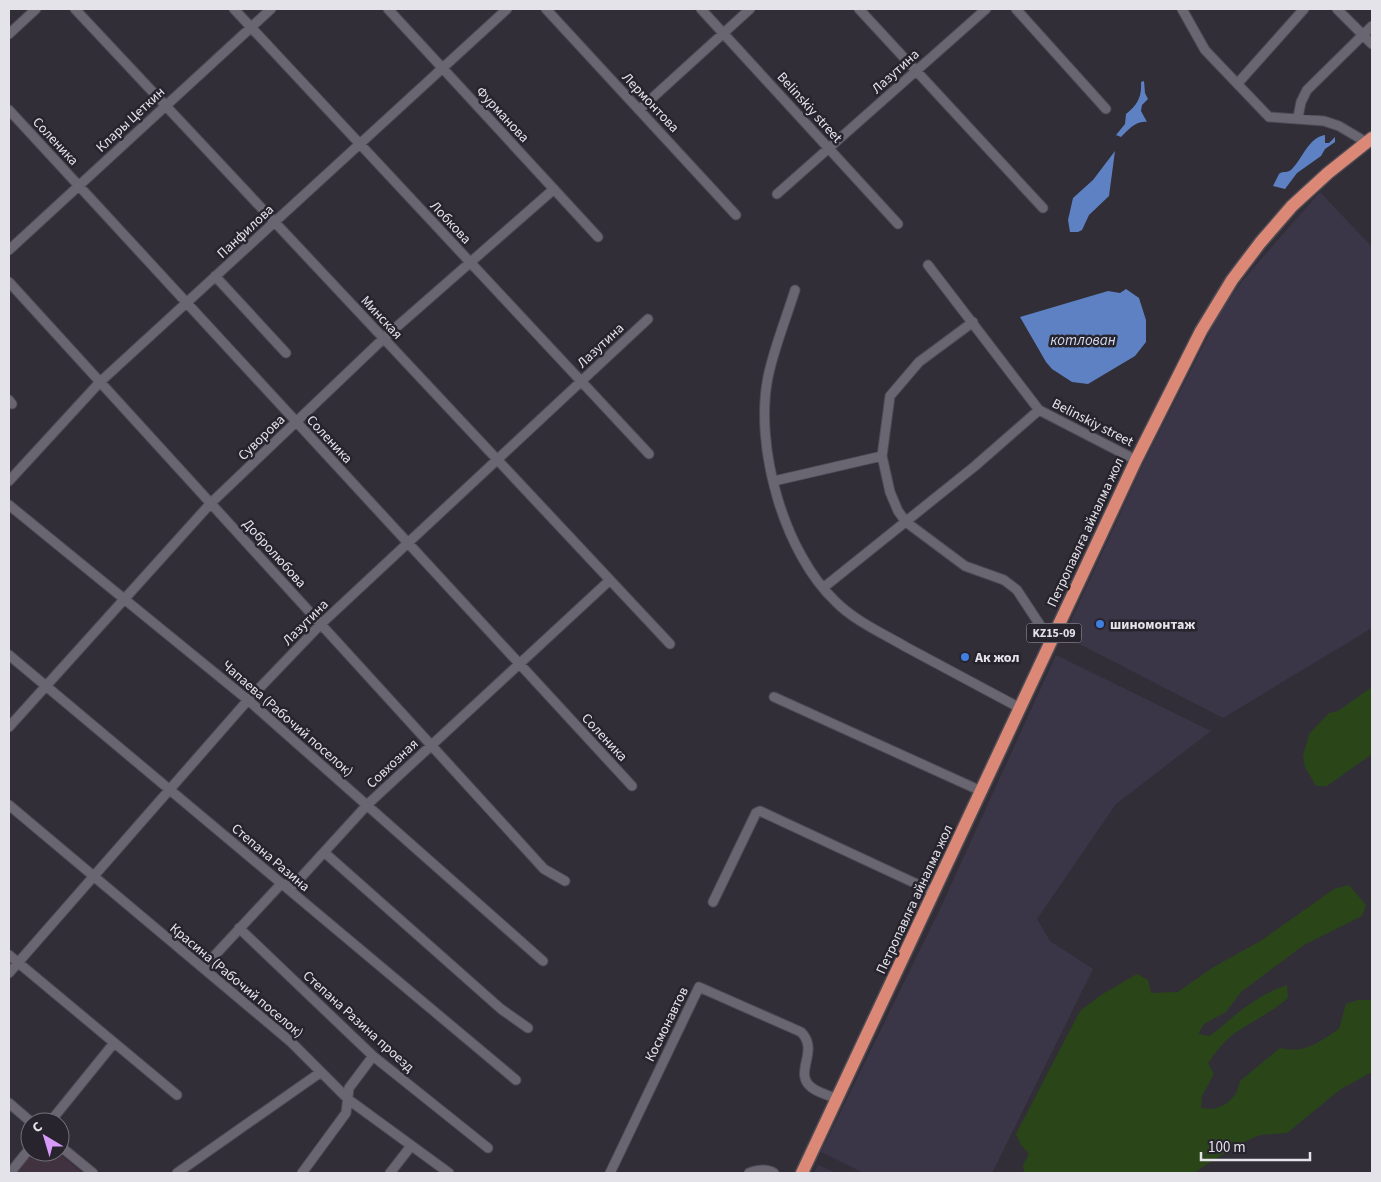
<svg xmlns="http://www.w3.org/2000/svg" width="1381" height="1182" viewBox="0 0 1381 1182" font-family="'Source Sans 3',sans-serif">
<rect width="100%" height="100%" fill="#312e38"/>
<!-- built -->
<path fill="#3b3647" d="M 1320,192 L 1372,247 L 1372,628 L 1223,718 L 1064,636 L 1145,460 L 1218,317 L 1242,281 Z
M 1056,655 L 1211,731 L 1116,804 L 1037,919 L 1050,941 L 1093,969 L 992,1173 L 864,1173 L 821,1152 L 940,909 Z
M 818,1165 L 837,1173 L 814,1173 Z"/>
<!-- education -->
<path fill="#41323f" d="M 32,1152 L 57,1152 L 83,1173 L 15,1173 Z"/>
<!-- green -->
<path fill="#2a4618" d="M 1372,687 L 1372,754 L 1327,786 L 1316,786 L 1305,767 L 1303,756 L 1309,734 L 1329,713 L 1338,711 Z
M 1349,885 L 1366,905 L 1362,916 L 1304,945 L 1241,992 L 1226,1012 L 1204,1024 L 1198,1034 L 1210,1036 C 1234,1016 1257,995 1287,985 L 1288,998 C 1272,1012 1253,1021 1235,1033 C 1224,1041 1216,1052 1208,1063 L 1214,1074 L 1202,1096 L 1201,1108 L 1214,1109 L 1226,1104 L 1236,1094 L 1240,1081 L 1280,1048 C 1307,1054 1318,1042 1339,1029 L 1346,1004 L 1358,1000 L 1372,1000 L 1372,1072 L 1341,1089 L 1287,1133 L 1260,1135 L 1237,1145 L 1194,1173 L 1024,1173 L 1023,1165 L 1029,1154 L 1021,1145 L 1016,1134 L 1080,1011 L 1101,995 L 1137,974 L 1148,980 L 1151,993 L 1178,992 L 1212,968 L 1262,940 L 1334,889 Z"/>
<!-- water -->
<path fill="#5e81c3" d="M 1144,81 L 1145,93 L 1148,99 L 1142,105 L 1141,111 L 1147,122 C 1136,120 1128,130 1121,137 L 1116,135 L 1125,124 L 1126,114 C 1137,105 1142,98 1141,82 Z
M 1325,135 L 1325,143 L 1329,143 L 1335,137 L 1335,142 L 1325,149 L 1321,156 L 1297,173 L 1285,189 L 1273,186 L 1279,174 C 1284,170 1287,174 1292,169 C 1303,158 1308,138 1325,135 Z
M 1115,151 L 1109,196 L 1089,215 L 1082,230 L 1078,232 L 1070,232 L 1068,220 L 1073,198 L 1093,180 Z
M 1126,289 L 1139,298 L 1146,320 L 1146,342 L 1135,356 L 1088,384 L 1072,382 L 1052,369 L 1046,362 L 1020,317 L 1108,291 L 1120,293 Z"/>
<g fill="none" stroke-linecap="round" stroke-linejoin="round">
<!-- minor casing -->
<g stroke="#4e4b55" stroke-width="11">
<path id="minor" d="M 75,9 L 670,644
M 234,9 L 649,454
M 388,9 L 598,237
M 546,9 L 736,215
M 701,9 L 898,224
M 859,9 L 1043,208
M 1016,9 L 1106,109
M 1182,9 L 1205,50 L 1269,117 L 1324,121 L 1339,126 L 1366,142
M 1337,9 L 1372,44
M 9,34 L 36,9
M 1238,83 L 1304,9
M 9,110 L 632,786
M 639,110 L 750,9
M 1298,117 L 1301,102 L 1307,90 L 1372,26
M 777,194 L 986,9
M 9,250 L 271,9
M 928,265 L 1039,410 L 1136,460
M 215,276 L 286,353
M 9,282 L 544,869 L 565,881
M 795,290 C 786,319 774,348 768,377 C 754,447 784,553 836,602 C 855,621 882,633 906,647 C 944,667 982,688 1020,708
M 973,322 L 919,362 L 890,396 L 882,456 L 890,492 L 898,511 L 906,522 L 965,566 L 1004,580 L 1017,590 L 1042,628 L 1054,633
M 9,400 L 12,404
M 9,481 L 100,382 L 507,9
M 774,481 L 882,456
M 9,505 L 248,700 L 543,961
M 823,588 L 975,466 L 1039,410
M 9,655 L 516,1080
M 774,697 L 981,791
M 9,727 L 211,503 L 384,338 L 554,189
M 9,805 L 291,1042 L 349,1100 L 449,1173
M 325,853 L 501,1009 L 528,1028
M 713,902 L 756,813 L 760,811 L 934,892
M 239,928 L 373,1056 L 488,1148
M 9,955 L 177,1095
M 203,968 L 281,884 L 294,885 L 368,804 L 610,580
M 9,973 L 248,700 L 321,624 L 648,319
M 9,1103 L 31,1122
M 50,1122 L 114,1043
M 60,1146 L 93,1173
M 10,1173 L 30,1148
M 177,1173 L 321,1072
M 302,1173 L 346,1113 L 349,1088 L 373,1056
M 390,1173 L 411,1146
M 610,1173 L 699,987 L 801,1032 C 820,1051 793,1072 811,1087 C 818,1093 829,1095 837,1099
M 749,1173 C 757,1170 766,1168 774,1173"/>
</g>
<!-- highway casing -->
<g stroke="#4e4b55" stroke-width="15">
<path id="highway" d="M 802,1173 L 1136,460 L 1201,331 L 1232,280 L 1260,243 L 1292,206 L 1328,173 L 1372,138"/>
</g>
<!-- minor -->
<use href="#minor" stroke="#696672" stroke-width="9"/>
<!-- highway -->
<use href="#highway" stroke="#dc8876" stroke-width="12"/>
</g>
<!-- markers -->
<g fill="#3f7fe0" stroke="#27242e" stroke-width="2">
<circle cx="1100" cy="624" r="5"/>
<circle cx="965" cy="657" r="5"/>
</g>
<g text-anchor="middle" stroke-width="5" stroke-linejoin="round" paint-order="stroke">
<!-- shield labels -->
<rect fill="#27242e" stroke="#acaab2" stroke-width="1" x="1026.5" y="623.5" width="55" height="19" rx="4"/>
<g font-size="12" font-weight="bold" fill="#e5e3ea">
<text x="1054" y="637">KZ15-09</text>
</g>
<!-- street labels -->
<g font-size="14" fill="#e5e3ea" stroke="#27242e">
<text transform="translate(895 71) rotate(-42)" y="5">Лазутина</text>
<text transform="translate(651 102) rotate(47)" y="5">Лермонтова</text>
<text transform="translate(810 107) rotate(48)" y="5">Belinskiy street</text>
<text transform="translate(503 114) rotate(47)" y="5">Фурманова</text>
<text transform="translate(130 119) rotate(-43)" y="5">Клары Цеткин</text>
<text transform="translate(56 141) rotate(47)" y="5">Соленика</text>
<text transform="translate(451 222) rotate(47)" y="5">Лобкова</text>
<text transform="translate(245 231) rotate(-43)" y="5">Панфилова</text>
<text transform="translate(382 317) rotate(47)" y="5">Минская</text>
<text transform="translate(600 345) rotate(-43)" y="5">Лазутина</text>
<text transform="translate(1093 422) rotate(27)" y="5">Belinskiy street</text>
<text transform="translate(261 437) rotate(-44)" y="5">Суворова</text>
<text transform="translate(330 439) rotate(47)" y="5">Соленика</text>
<text transform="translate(1085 532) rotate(-65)" y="5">Петропавлға айналма жол</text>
<text transform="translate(275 553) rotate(48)" y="5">Добролюбова</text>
<text transform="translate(305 622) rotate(-45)" y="5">Лазутина</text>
<text transform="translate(288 718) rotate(41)" y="5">Чапаева (Рабочий поселок)</text>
<text transform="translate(605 737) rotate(47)" y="5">Соленика</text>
<text transform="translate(392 763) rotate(-43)" y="5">Совхозная</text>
<text transform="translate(271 857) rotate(40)" y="5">Степана Разина</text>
<text transform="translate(914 899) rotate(-65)" y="5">Петропавлға айналма жол</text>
<text transform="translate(237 980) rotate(40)" y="5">Красина (Рабочий поселок)</text>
<text transform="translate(359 1021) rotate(42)" y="5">Степана Разина проезд</text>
<text transform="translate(666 1024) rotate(-64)" y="5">Космонавтов</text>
</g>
<!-- poi labels -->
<g font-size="14" font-weight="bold" fill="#e5e3ea" stroke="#27242e" text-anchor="start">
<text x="1110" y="629">шиномонтаж</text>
<text x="975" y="662">Ак жол</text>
</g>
<!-- water labels -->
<g font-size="15" font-style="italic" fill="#d0daed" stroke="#27242e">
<text x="1083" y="345">котлован</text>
</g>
</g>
<!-- border -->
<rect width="1381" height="1182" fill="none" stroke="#e5e3ea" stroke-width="20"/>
<!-- north arrow -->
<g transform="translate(45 1137) rotate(322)"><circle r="24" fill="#27242e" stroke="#737079"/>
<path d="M0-4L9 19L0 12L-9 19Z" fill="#d89af8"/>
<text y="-8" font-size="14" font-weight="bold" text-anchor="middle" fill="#e5e3ea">С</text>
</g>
<!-- scale -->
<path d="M1201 1152v8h109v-8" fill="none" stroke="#e5e3ea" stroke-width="2.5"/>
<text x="1208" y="1152" font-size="15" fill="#e5e3ea" stroke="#27242e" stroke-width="4" paint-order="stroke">100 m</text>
</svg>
